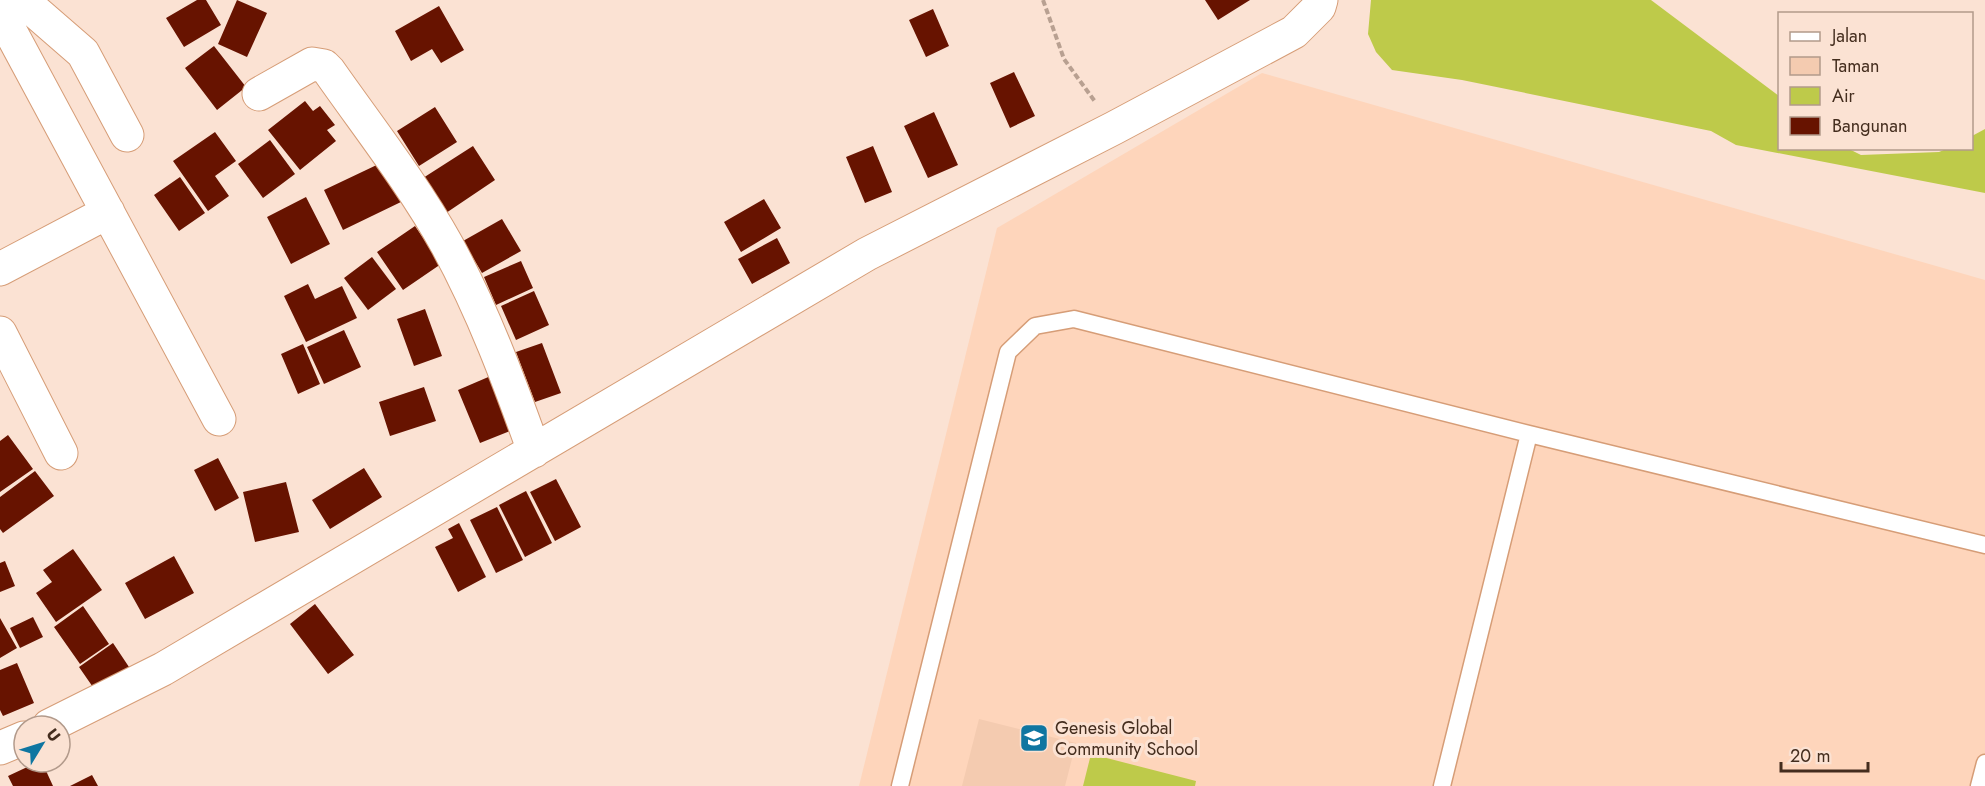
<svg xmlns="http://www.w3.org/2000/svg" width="1985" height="786" viewBox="0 0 1985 786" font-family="Jost,sans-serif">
<rect width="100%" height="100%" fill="#fbe2d3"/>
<!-- built -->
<path fill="#fed5bb" d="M 1262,73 L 1985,280 L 1985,786 L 859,786 L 997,228 Z"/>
<!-- green -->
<path fill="#f4cbb0" d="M 979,719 L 1076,743 L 1065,786 L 962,786 Z"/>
<!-- water -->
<path fill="#beca4a" d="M 1371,0 L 1651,0 L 1779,96 L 1780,148 L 1849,149 L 1861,155 L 1939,152 L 1946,149 L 1972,148 L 1972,136 L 1985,129 L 1985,193 L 1736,145 L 1711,131 L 1462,80 L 1392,70 L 1376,52 L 1368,34 Z
M 1091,754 L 1196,781 L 1195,786 L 1083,786 Z"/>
<!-- building -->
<path fill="#671300" d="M 197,0 L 206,0 L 221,25 L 184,47 L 166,18 Z
M 237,0 L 267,13 L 247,57 L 218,44 Z
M 1205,0 L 1250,0 L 1218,20 Z
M 439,6 L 464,50 L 441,63 L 432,49 L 411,61 L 395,31 Z
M 933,9 L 949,46 L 926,57 L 909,20 Z
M 214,46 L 246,87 L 217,110 L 185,68 Z
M 1014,72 L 1035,116 L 1010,128 L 990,83 Z
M 305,101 L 313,111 L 320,106 L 335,125 L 327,130 L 336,141 L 300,170 L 268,130 Z
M 435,107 L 457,142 L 419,166 L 397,131 Z
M 934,112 L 958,165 L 928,178 L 904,126 Z
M 215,132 L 236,161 L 215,176 L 229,196 L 208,211 L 173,161 Z
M 270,140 L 295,174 L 263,198 L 238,164 Z
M 473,146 L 495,180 L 446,213 L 423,178 Z
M 873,146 L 892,192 L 865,203 L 846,157 Z
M 383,162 L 403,201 L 343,230 L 324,190 Z
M 180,177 L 205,213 L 179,231 L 154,195 Z
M 306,197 L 330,244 L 291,264 L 267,217 Z
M 764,199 L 781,228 L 741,252 L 724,222 Z
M 502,219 L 521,251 L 482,273 L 463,241 Z
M 415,226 L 441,264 L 403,290 L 377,252 Z
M 777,238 L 790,263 L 752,284 L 738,259 Z
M 372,257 L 396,289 L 368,310 L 344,278 Z
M 521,261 L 533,288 L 496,305 L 484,277 Z
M 308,284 L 315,299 L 342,286 L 357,318 L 306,342 L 284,296 Z
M 534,291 L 549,325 L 516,340 L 501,306 Z
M 425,309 L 442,356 L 414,366 L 397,319 Z
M 344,330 L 361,367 L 324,384 L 307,347 Z
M 542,343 L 561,393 L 535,402 L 516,352 Z
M 303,344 L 320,384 L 298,394 L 281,354 Z
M 493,375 L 515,429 L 480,443 L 458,390 Z
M 424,387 L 436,421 L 390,436 L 379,402 Z
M 8,435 L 33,469 L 0,492 L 0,441 Z
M 218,458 L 239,498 L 215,511 L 194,470 Z
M 364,468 L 382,497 L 330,529 L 312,500 Z
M 35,471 L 54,496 L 3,533 L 0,529 L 0,497 Z
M 556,479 L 581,527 L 555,541 L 530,492 Z
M 286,482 L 299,532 L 255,542 L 243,492 Z
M 526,491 L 552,543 L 525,557 L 499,505 Z
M 497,507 L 523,560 L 496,573 L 470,520 Z
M 459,523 L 486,577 L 458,592 L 435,547 L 453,538 L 448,529 Z
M 73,549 L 102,590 L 56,622 L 36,593 L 52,582 L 43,570 Z
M 174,556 L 194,593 L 145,619 L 125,583 Z
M 5,561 L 15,586 L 0,592 L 0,563 Z
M 315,604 L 354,655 L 328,674 L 290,624 Z
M 83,606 L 109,644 L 80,664 L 54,627 Z
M 33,617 L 43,637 L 20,648 L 10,628 Z
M 0,618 L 17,648 L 0,658 Z
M 113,643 L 131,670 L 97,693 L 79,667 Z
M 17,663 L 34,703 L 3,716 L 0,710 L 0,670 Z
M 38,762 L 42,762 L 53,786 L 13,786 L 8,776 Z
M 92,775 L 98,786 L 70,786 Z"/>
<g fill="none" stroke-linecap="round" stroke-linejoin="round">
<!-- lane casing -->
<g stroke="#d69d77" stroke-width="19">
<path id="lane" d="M 900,786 L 1008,352 L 1035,326 L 1074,319 L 1529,434 L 1985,545
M 1442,786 L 1529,434
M 1979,786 L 1985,763"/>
</g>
<!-- street casing -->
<g stroke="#d69d77" stroke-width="35">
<path id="street" d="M 22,0 L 83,53 L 127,135
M 0,12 L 219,419
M 259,94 L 312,64 L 324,66 L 329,71 C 369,128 413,184 447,245 C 483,311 509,381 534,451
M 0,269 L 108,212
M 0,333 L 61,453
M 49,726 L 163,669 L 867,254 L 1114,128 L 1294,32 L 1319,7 L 1321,0
M 0,748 L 24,738"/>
</g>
<!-- path -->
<path stroke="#b8a091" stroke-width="4" stroke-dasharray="6 3" stroke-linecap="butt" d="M 1043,0 L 1064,59 L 1096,103"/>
<!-- lane -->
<use href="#lane" stroke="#fff" stroke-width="16"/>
<!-- street -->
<use href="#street" stroke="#fff" stroke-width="33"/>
</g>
<!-- icons -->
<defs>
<g id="school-square" transform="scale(1.5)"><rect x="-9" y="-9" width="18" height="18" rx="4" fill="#0f76a1" stroke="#fbe2d3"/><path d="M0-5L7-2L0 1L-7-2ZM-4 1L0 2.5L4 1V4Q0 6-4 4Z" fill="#fff"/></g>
</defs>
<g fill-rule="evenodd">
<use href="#school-square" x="1034" y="738"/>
</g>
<g text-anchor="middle" stroke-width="6" stroke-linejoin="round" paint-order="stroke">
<!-- poi labels -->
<g font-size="18" fill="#442d1e" stroke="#fbe2d3" text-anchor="start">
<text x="1055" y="734">Genesis Global<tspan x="1055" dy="21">Community School</tspan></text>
</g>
</g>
<!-- legend -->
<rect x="1778" y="12" width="195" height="138" fill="#fbe2d3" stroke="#b29a8b" stroke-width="1.5"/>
<rect x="1790" y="32" width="30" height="9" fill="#ffffff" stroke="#b29a8b" stroke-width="1.5"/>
<text x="1832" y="42" font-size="18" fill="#442d1e">Jalan</text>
<rect x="1790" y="57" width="30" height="18" fill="#f4cbb0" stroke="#b29a8b" stroke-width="1.5"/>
<text x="1832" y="72" font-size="18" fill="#442d1e">Taman</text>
<rect x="1790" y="87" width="30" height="18" fill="#beca4a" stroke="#b29a8b" stroke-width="1.5"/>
<text x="1832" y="102" font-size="18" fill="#442d1e">Air</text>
<rect x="1790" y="117" width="30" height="18" fill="#671300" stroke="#b29a8b" stroke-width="1.5"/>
<text x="1832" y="132" font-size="18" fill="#442d1e">Bangunan</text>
<!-- north arrow -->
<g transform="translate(42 744) rotate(52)"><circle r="28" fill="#fbe2d3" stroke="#b29a8b" stroke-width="1.5"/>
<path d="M0-4.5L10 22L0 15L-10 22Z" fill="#0f76a1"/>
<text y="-9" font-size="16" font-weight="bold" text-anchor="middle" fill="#442d1e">U</text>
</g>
<!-- scale -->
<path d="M1781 762v9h87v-9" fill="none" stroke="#442d1e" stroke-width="3"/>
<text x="1790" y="762" font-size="18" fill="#442d1e" stroke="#fbe2d3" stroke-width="4.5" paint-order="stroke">20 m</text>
</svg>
